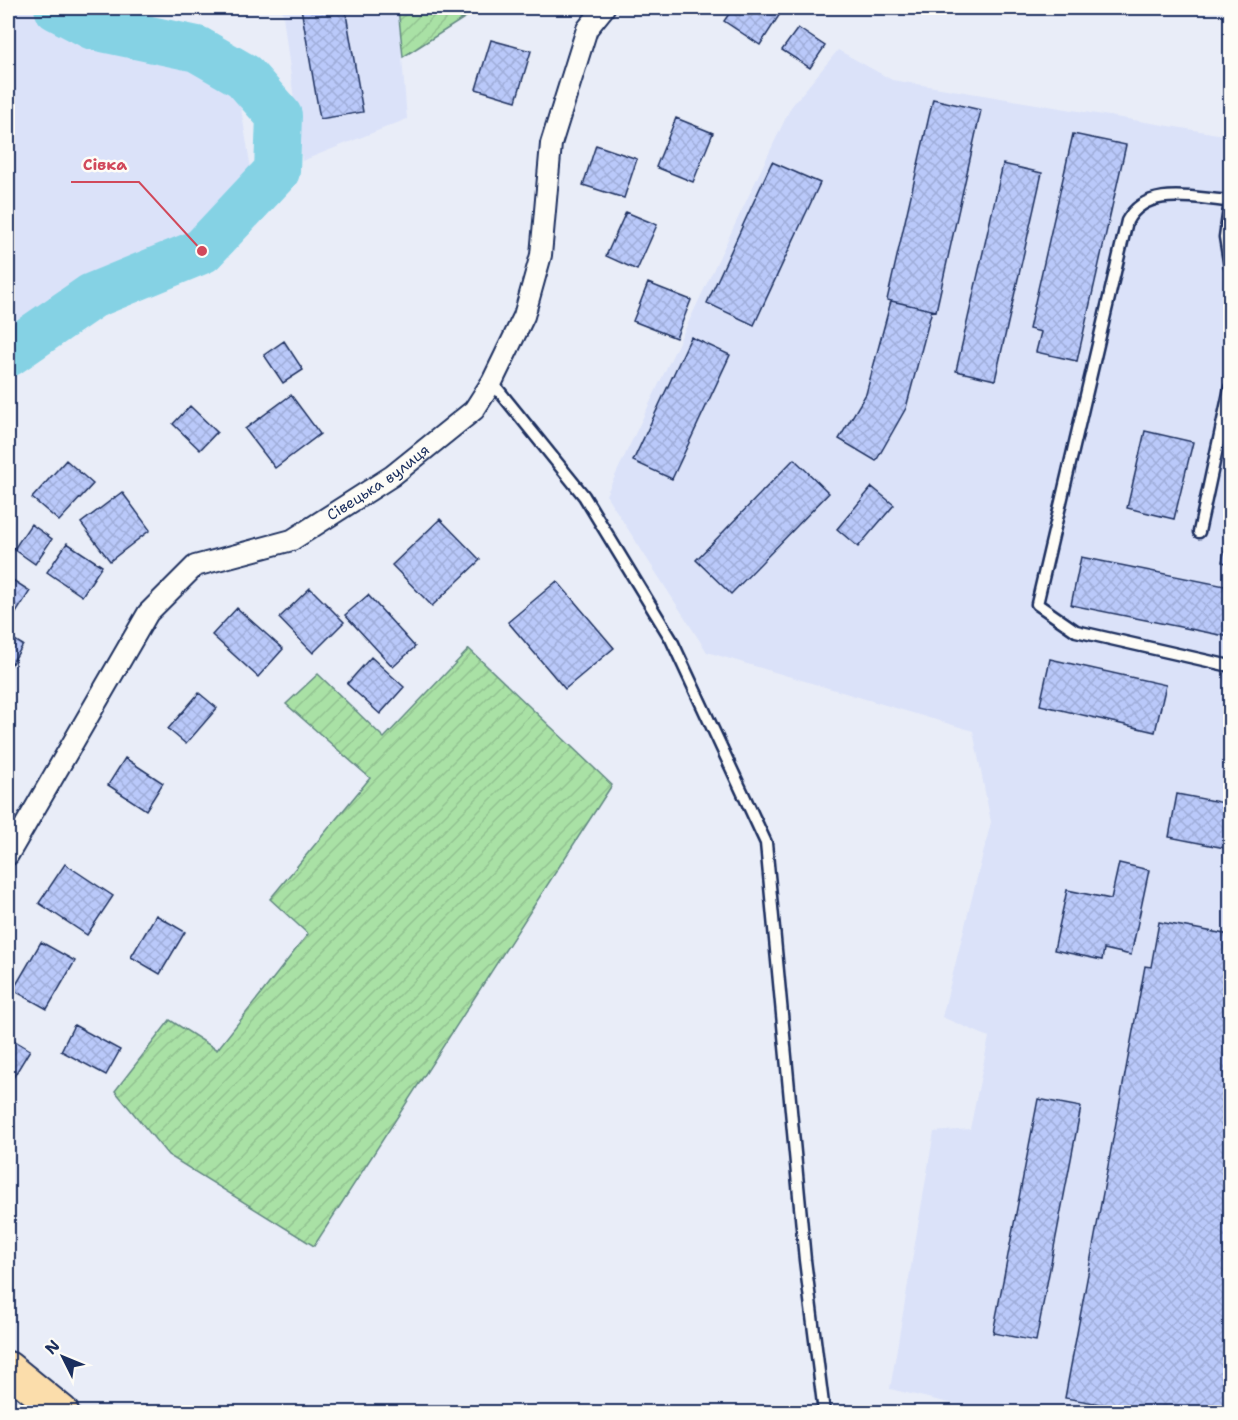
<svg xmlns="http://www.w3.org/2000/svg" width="1238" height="1420" viewBox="0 0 1238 1420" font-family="'Shantell Sans',sans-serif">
<defs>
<pattern id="garden-furrows" width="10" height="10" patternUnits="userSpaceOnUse" patternTransform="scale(1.5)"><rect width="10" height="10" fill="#a9e1a5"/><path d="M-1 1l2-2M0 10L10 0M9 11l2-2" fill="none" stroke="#91c190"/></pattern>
<pattern id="building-cross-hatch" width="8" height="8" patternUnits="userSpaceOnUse" patternTransform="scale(1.5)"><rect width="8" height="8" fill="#bac9fa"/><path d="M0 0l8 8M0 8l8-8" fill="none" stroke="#9fadd9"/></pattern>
</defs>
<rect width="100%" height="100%" fill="#e9edf8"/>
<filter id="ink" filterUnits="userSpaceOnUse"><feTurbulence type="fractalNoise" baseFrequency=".0167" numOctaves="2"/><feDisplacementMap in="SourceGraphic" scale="12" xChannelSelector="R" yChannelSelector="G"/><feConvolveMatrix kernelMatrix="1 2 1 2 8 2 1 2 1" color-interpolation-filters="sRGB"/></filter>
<g filter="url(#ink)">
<!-- built -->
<path fill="#dbe2f9" d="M 8,8 L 47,8 L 52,14 L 95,40 L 195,61 L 236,78 L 253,181 L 198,237 L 88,285 L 8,332 Z
M 282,8 L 398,8 L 407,119 L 302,161 Z
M 838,50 L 892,80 L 1230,136 L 1230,1412 L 963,1412 L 962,1406 L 890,1389 L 934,1132 L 970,1129 L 989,1037 L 942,1017 L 991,822 L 973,731 L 707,652 L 606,495 L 791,107 Z"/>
<!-- garden -->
<path fill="url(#garden-furrows)" stroke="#628882" stroke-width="1.5" d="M 398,8 L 472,8 L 472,13 L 403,57 Z
M 469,649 L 612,785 L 314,1246 L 168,1155 L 115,1091 L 170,1020 L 217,1050 L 308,934 L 270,899 L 370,778 L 286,704 L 318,674 L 384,738 Z"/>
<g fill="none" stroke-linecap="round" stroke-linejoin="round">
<!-- river -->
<path stroke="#85d2e4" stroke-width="46" d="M 8,354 L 92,296 L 202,251 L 277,171 L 279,116 L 244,76 L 197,49 L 93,27 L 57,8"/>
</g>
<!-- building -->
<path fill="url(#building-cross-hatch)" stroke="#1b2f5e" stroke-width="1.5" d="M 301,8 L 345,8 L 363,112 L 320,119 Z
M 733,8 L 771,8 L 780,14 L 760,45 L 724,21 Z
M 798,28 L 825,46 L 810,68 L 782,50 Z
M 491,40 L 531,51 L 516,101 L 476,89 Z
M 933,99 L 981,110 L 936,311 L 887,300 Z
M 676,118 L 713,133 L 693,182 L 656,167 Z
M 1073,134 L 1126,145 L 1077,361 L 1036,352 L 1041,332 L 1029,329 Z
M 596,145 L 637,159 L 624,198 L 583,185 Z
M 772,162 L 820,183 L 754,325 L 707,303 Z
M 1003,164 L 1042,173 L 995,380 L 956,371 Z
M 626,212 L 657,225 L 637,270 L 606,256 Z
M 648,283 L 691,300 L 676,338 L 633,321 Z
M 891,301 L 932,310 L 906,408 L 876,461 L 839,439 L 866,394 Z
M 691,337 L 730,355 L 672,479 L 633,461 Z
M 284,341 L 303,370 L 283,383 L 264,355 Z
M 291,395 L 320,434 L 275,468 L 245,429 Z
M 190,406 L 217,432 L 200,450 L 173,424 Z
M 1145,431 L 1193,442 L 1174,519 L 1127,508 Z
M 794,459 L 829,493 L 731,594 L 696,560 Z
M 66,460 L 93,484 L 59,521 L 32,498 Z
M 872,487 L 894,505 L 858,547 L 837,529 Z
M 122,492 L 150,530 L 110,561 L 81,523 Z
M 440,519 L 480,560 L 432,606 L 392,565 Z
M 1230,523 L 1230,564 L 1222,562 Z
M 31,524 L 52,539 L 35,564 L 14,549 Z
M 67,543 L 102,566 L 82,596 L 47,572 Z
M 1081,557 L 1230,587 L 1230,637 L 1071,605 Z
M 8,577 L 30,591 L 16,613 L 8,608 Z
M 557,581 L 614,648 L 565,689 L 508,622 Z
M 310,588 L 344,622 L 313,653 L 279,618 Z
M 368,595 L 415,647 L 393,667 L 345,615 Z
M 237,608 L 283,649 L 258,677 L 212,635 Z
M 8,636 L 23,645 L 8,670 Z
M 371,657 L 404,687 L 380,714 L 347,684 Z
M 1050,659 L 1166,685 L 1155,732 L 1040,705 Z
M 199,693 L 217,708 L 186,744 L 168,729 Z
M 125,758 L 163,783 L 146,810 L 108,785 Z
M 1177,794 L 1230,804 L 1230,849 L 1169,837 Z
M 1119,863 L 1149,870 L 1131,955 L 1104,949 L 1102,960 L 1054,950 L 1067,890 L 1111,899 Z
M 65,864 L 113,896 L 87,935 L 39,903 Z
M 156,915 L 185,932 L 160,974 L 131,957 Z
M 1159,922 L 1230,935 L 1230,1388 L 1226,1412 L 1147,1412 L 1065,1398 L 1145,966 L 1151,967 Z
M 41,942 L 75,961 L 47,1009 L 13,990 Z
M 74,1025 L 120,1050 L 106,1075 L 61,1051 Z
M 8,1037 L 30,1050 L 13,1078 L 8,1075 Z
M 1038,1099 L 1081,1107 L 1036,1341 L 993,1333 Z"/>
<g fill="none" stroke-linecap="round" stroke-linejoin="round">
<!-- service casing -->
<g stroke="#1b2f5e" stroke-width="15">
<path id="service" d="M 1230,201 C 1196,199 1147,184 1127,221 L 1037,604 L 1076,631 L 1230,666
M 1230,201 L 1225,237 L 1230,267
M 492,382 L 584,496 L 671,639 L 766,843 L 805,1260 L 824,1412
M 1199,532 L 1230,388"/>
</g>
<!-- minor casing -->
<g stroke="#1b2f5e" stroke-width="24">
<g id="minor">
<path id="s1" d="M 8,855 L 148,613 L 195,566 L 292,540 L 392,476 L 474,410 L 492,382 L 524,316 L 541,255 L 551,144 L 587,29 L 604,8"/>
</g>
</g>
<!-- primary casing -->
<g stroke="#1b2f5e" stroke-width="36">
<path id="primary" d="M 8,1368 L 62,1412"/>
</g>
<!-- service -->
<use href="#service" stroke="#fdfcf7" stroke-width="10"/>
<!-- minor -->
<use href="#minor" stroke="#fdfcf7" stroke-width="20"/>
<!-- primary -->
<use href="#primary" stroke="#fbddab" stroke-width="32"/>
</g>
</g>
<g text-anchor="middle" stroke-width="5" stroke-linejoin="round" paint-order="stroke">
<!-- street labels -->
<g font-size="15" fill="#1b2f5e" stroke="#fdfcf7">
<text dy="5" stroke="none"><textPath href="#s1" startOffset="550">Сівецька вулиця</textPath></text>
</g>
</g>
<!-- callouts -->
<path fill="none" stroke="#d1495b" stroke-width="2" d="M202 251L139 182H71"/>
<circle fill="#d1495b" stroke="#fdfcf7" stroke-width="2" cx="202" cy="251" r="6"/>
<g font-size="16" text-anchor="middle" font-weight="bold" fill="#d1495b" stroke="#fdfcf7" stroke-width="5" stroke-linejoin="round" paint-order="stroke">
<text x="105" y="170">Сівка</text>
</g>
<!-- margin -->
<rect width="1238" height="1420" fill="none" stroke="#fdfcf7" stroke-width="30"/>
<rect x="15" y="15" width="1208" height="1390" fill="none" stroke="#1b2f5e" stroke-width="2" filter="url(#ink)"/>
<!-- north arrow -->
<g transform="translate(63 1357) rotate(313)" stroke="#fdfcf7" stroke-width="4.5" paint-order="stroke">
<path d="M0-4.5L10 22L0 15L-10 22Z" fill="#1b2f5e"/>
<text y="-9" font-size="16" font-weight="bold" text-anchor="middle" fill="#1b2f5e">N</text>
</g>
</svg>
